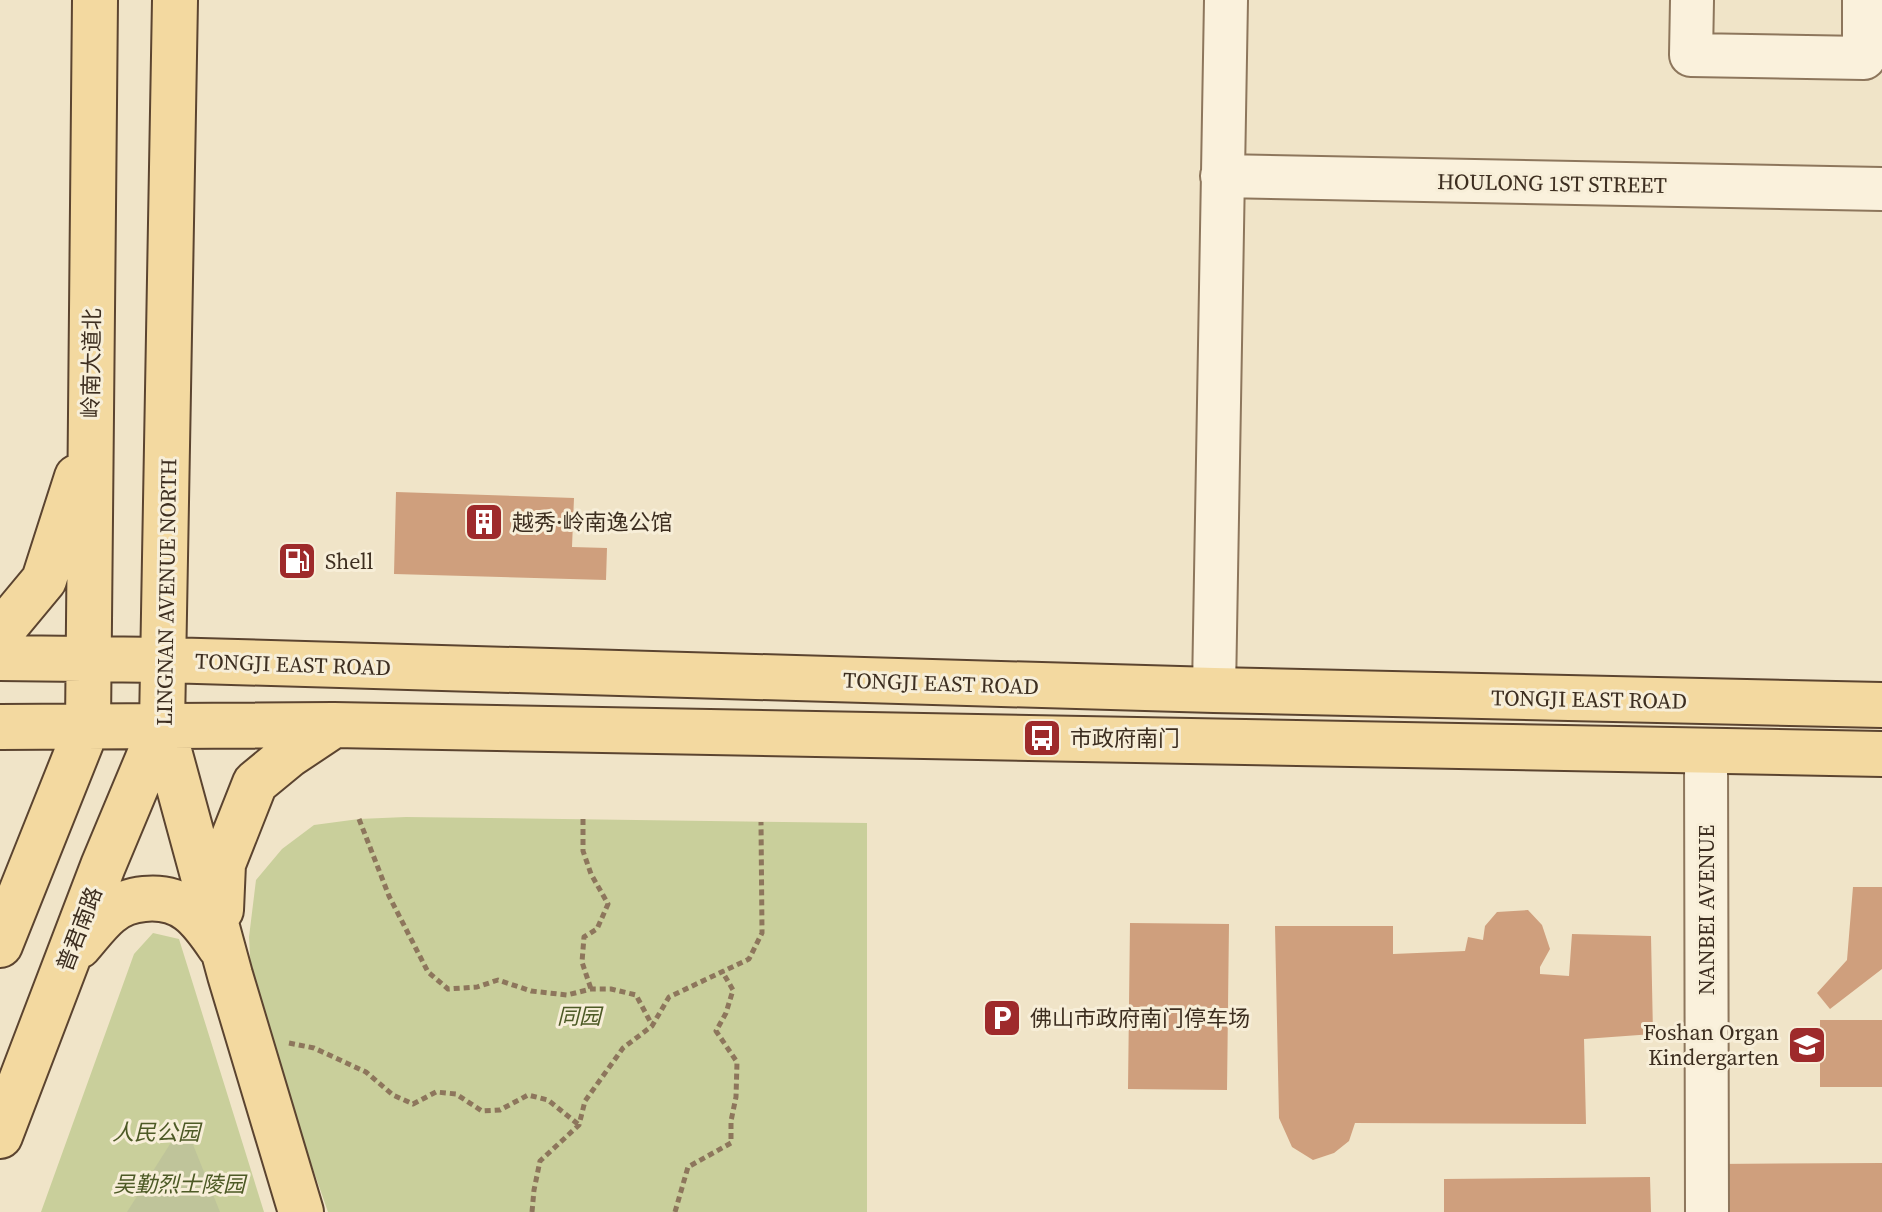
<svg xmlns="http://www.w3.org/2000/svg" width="1882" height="1212" viewBox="0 0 1882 1212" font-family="'Source Serif 4','Noto Sans SC',serif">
<rect width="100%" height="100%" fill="#f0e4c8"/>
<!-- green -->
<path fill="#c9cf9b" d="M 406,817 L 867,823 L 867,1212 L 328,1212 L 252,994 L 249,937 L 256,880 L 282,849 L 314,825 L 359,819 Z
M 153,933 L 179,939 L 264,1212 L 41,1212 L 134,954 Z"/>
<!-- cemetery -->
<path fill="#bfc49a" d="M 184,1122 L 220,1212 L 127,1212 Z"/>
<!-- building -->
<path fill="#cf9f7d" d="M 396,492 L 574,498 L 572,547 L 607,548 L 606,580 L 394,574 Z
M 1853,887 L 1882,887 L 1882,969 L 1830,1009 L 1817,993 L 1847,960 Z
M 1528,910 L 1542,925 L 1550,949 L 1540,967 L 1540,974 L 1569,976 L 1572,934 L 1651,936 L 1653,1034 L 1584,1039 L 1586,1124 L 1355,1123 L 1349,1141 L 1334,1153 L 1313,1160 L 1292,1147 L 1279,1118 L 1275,926 L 1393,926 L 1393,954 L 1465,951 L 1468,937 L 1483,940 L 1485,926 L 1497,912 Z
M 1130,923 L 1229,924 L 1227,1090 L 1128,1089 Z
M 1820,1020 L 1882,1020 L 1882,1087 L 1820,1087 Z
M 1882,1163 L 1882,1212 L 1715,1212 L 1715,1164 Z
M 1650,1177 L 1651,1212 L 1444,1212 L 1444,1179 Z"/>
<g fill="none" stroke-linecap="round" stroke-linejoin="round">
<!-- minor casing -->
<g stroke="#8d765c" stroke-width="46">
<path id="minor" d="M 1692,0 L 1691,55 L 1864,58 L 1864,0
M 1222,176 L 1882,189
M 1214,690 L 1226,0
M 1706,752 L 1707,1212"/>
</g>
<!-- major casing -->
<g stroke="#5b4430" stroke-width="48">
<path id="major" d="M 175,0 L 162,725 L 230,975 L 301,1212
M 0,633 L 44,580 L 77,477
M 0,658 L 164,660 L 1214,690 L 1882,705
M 0,727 L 334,725 L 1882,754
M 221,910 L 223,864 L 255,783 L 289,755 L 334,725
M 0,945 L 88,725 L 95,0
M 79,946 C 88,936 98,922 109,913 C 118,905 132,900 144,899 C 183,895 200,917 220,947
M 0,1136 L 103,866 L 162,725"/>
</g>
<!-- path -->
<path stroke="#8d765c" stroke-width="5" stroke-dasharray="6 4" stroke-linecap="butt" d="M 359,819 L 389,896 L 428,972 L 448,989 L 477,987 L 498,980 L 531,991 L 567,995 L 591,989 L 611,989 L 636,995 L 652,1025
M 583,819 L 583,851 L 591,874 L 608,904 L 597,929 L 584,937 L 582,962 L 591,989
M 289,1043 L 314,1048 L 366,1072 L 393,1095 L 413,1104 L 436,1092 L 456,1094 L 482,1111 L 500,1110 L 528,1095 L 548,1100 L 579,1125
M 532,1212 L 534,1190 L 540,1161 L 579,1125 L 585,1101 L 623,1048 L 652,1026 L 669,997 L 749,959 L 762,933 L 761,822
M 675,1212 L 688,1167 L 731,1143 L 731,1121 L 736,1097 L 737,1062 L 716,1031 L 726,1013 L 733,990 L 722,971"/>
<!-- minor -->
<use href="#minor" stroke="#faf1dc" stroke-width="42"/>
<!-- major -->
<use href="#major" stroke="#f3d9a0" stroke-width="44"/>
</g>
<!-- icons -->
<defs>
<g id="building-square" transform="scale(2)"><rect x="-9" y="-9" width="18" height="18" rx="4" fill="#9e2a2b" stroke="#f7eed8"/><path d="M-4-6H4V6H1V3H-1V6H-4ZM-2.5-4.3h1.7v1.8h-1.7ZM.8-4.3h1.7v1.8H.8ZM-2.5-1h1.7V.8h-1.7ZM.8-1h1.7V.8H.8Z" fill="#fff"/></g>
<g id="fuel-square" transform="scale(2)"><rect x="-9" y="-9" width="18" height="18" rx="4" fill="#9e2a2b" stroke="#f7eed8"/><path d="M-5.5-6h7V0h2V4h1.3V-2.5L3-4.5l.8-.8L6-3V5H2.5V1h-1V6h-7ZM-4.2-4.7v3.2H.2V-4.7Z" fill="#fff"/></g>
<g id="bus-square" transform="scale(2)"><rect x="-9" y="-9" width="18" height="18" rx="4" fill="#9e2a2b" stroke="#f7eed8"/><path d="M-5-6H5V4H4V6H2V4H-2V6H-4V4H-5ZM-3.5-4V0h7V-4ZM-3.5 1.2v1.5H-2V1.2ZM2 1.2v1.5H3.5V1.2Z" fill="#fff"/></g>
<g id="parking-square" transform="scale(2)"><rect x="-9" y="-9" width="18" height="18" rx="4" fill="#9e2a2b" stroke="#f7eed8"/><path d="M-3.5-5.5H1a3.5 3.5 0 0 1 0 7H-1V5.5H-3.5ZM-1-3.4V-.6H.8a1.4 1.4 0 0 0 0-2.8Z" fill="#fff"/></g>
<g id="school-square" transform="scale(2)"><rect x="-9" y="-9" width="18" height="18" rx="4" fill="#9e2a2b" stroke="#f7eed8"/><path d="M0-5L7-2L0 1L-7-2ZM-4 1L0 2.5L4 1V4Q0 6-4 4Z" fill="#fff"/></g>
</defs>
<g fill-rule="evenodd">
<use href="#building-square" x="484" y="522"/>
<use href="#fuel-square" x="297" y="561"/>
<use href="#bus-square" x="1042" y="738"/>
<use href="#parking-square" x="1002" y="1018"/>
<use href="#school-square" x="1807" y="1045"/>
</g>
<g text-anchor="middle" stroke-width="6" stroke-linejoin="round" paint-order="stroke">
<!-- street labels -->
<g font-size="22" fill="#3d2e20" stroke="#f7eed8">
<text transform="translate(1552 183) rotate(1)" y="8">HOULONG 1ST STREET</text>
<text transform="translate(91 363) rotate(-89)" y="8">岭南大道北</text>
<text transform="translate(166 592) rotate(-89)" y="8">LINGNAN AVENUE NORTH</text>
<text transform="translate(293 664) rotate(2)" y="8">TONGJI EAST ROAD</text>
<text transform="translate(941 683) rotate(2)" y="8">TONGJI EAST ROAD</text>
<text transform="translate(1589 699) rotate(1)" y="8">TONGJI EAST ROAD</text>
<text transform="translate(1706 910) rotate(-90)" y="8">NANBEI AVENUE</text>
<text transform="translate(79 929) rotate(-69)" y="8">普君南路</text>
</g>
<!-- poi labels -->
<g font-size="22" fill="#3d2e20" stroke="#f7eed8" text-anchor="start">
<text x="512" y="530">越秀·岭南逸公馆</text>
<text x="325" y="569">Shell</text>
<text x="1070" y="746">市政府南门</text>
<text x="1030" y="1026">佛山市政府南门停车场</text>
<text x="1779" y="1040" text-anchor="end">Foshan Organ<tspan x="1779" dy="25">Kindergarten</tspan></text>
</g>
<!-- park labels -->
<g font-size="22" font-style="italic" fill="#4d5a26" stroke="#f7eed8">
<text x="579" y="1024">同园</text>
<text x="156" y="1140">人民公园</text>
<text x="179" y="1192">吴勤烈士陵园</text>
</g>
</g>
</svg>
